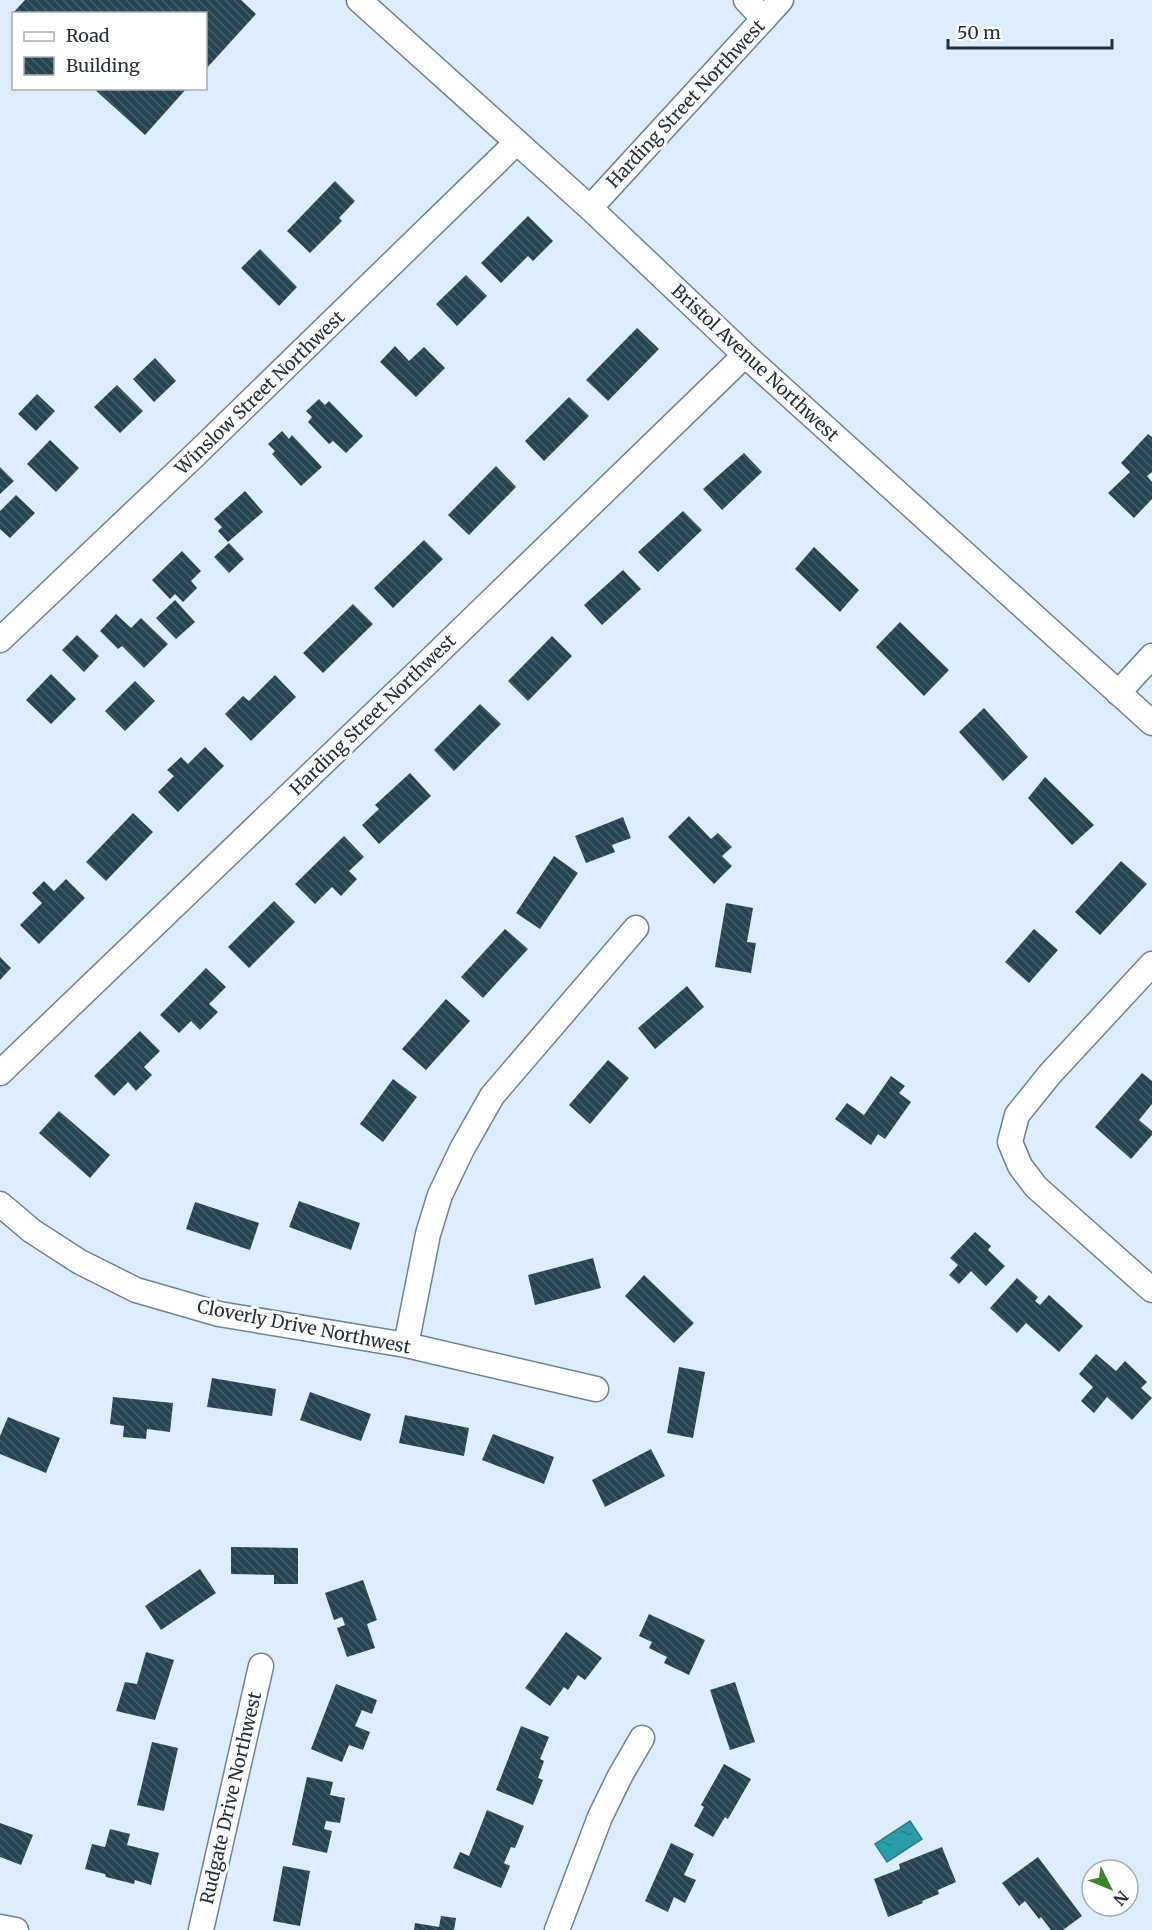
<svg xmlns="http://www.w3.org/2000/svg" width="1152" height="1930" viewBox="0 0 1152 1930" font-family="Merriweather,serif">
<defs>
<pattern id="water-ripples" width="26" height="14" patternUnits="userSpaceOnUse" patternTransform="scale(1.5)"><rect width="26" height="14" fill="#299ea9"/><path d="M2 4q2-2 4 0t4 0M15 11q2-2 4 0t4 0" fill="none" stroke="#23818b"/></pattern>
<pattern id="building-back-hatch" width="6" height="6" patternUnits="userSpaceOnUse" patternTransform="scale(1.5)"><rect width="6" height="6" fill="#264551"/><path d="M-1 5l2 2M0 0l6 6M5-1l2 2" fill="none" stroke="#445e68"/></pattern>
</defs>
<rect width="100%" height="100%" fill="#deedfc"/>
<!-- water -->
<path fill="url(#water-ripples)" stroke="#287d87" stroke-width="1.5" d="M 910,1821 L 922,1839 L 887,1862 L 875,1844 Z"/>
<!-- building -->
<path fill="url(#building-back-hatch)" d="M 25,0 L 241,0 L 256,14 L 206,69 L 206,14 L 12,14 Z
M 93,88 L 187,88 L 145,135 Z
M 335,181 L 355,201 L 339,218 L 342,221 L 310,253 L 287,231 Z
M 528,216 L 553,241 L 533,261 L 528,256 L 501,283 L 481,263 Z
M 260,249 L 297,287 L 279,306 L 241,268 Z
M 466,275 L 487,296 L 457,326 L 436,304 Z
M 637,328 L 659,349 L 608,401 L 586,380 Z
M 395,346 L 409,361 L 424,347 L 445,368 L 416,397 L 380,362 Z
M 155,358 L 176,381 L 154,402 L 133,379 Z
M 117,385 L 143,411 L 120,433 L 94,407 Z
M 37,394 L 55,411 L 36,431 L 18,414 Z
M 569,397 L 589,416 L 544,461 L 525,441 Z
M 319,399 L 325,405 L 329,401 L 363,436 L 346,453 L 333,441 L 329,444 L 308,422 L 312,417 L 306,411 Z
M 282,431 L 289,439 L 292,435 L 322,467 L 301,486 L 272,454 L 275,451 L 268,444 Z
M 1148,434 L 1152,437 L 1152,472 L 1147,476 L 1152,482 L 1152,499 L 1134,518 L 1108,493 L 1130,472 L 1121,463 Z
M 50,440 L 79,468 L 56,492 L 27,464 Z
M 744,453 L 762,472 L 722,510 L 703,489 Z
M 496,466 L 516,487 L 469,535 L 448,515 Z
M 0,467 L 14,481 L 0,494 Z
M 245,491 L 263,512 L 228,542 L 218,531 L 222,527 L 214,519 Z
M 16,495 L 35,513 L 10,538 L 0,529 L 0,511 Z
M 683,511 L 702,530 L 658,572 L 638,552 Z
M 424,540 L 443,559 L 393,608 L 374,588 Z
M 229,543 L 244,559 L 229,573 L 214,557 Z
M 814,547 L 859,590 L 840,612 L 795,569 Z
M 182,551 L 201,571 L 191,581 L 197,588 L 183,602 L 175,594 L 170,599 L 152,580 Z
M 623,570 L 641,589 L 602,625 L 584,605 Z
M 175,600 L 195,622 L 176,639 L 156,618 Z
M 353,604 L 373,624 L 323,673 L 303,653 Z
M 116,614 L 131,628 L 141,618 L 168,644 L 144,668 L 122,646 L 118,649 L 100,631 Z
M 900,622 L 949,670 L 924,696 L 876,647 Z
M 77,635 L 99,656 L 84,672 L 62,650 Z
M 552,636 L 572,656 L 528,701 L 508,681 Z
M 51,674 L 76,699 L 51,724 L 26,700 Z
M 275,675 L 296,697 L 251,741 L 225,714 L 243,696 L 249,701 Z
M 135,681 L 155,701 L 125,731 L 105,711 Z
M 480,704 L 501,724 L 454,771 L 434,750 Z
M 984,708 L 1028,757 L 1003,781 L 959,732 Z
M 205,747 L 224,766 L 178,812 L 158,792 L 174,776 L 167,770 L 181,757 L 188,764 Z
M 410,773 L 431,796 L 379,844 L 362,825 L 379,809 L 375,805 Z
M 1045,777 L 1094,825 L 1072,845 L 1028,798 Z
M 133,813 L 153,832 L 106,881 L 86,862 Z
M 689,816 L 711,839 L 718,833 L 732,847 L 722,856 L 732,866 L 714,884 L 668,837 Z
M 623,817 L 631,838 L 612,845 L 615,852 L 586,863 L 575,836 Z
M 344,836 L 364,857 L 349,871 L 357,879 L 341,896 L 332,887 L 315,904 L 295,884 Z
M 554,856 L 578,873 L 540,929 L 516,913 Z
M 1121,861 L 1147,884 L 1100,935 L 1075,912 Z
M 66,879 L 85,898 L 39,944 L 20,925 L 42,903 L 32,893 L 44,881 L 54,891 Z
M 274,901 L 295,922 L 249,968 L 228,947 Z
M 726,903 L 753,908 L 747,942 L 756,943 L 751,973 L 715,967 Z
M 505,929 L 528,949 L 483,998 L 461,977 Z
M 1034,929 L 1058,950 L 1029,983 L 1005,962 Z
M 0,957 L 11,968 L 0,980 Z
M 206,968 L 226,987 L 209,1004 L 218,1012 L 200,1030 L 191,1021 L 179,1033 L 160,1015 Z
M 687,986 L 704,1007 L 655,1049 L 638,1028 Z
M 446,999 L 470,1021 L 426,1070 L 402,1049 Z
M 140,1031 L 160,1051 L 144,1067 L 152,1075 L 136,1091 L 128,1082 L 114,1096 L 94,1076 Z
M 608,1060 L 629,1078 L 590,1124 L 569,1105 Z
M 1142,1073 L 1152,1081 L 1152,1104 L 1139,1120 L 1152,1131 L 1152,1135 L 1131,1159 L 1095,1127 Z
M 891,1076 L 905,1086 L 899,1093 L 911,1102 L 885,1139 L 878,1134 L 871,1145 L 835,1119 L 847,1103 L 864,1115 Z
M 393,1079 L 417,1097 L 383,1142 L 360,1124 Z
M 59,1111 L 110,1155 L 90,1178 L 39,1133 Z
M 299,1201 L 360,1223 L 351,1250 L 289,1227 Z
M 195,1202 L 259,1223 L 250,1250 L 186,1229 Z
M 975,1232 L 991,1246 L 988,1250 L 1005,1266 L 986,1286 L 971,1271 L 959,1284 L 949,1275 L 958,1265 L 950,1258 Z
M 593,1258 L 601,1288 L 535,1305 L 528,1275 Z
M 644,1275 L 694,1323 L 674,1343 L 625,1296 Z
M 1017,1278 L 1038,1297 L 1035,1301 L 1040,1305 L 1049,1295 L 1083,1326 L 1059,1352 L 1026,1323 L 1017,1333 L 990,1308 Z
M 1096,1354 L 1116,1371 L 1125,1361 L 1147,1382 L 1141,1388 L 1152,1398 L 1132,1420 L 1107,1397 L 1094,1413 L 1081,1401 L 1093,1387 L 1079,1374 Z
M 679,1367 L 705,1372 L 693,1438 L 667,1433 Z
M 212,1378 L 276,1389 L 272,1416 L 207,1407 Z
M 310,1392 L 371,1414 L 361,1441 L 300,1420 Z
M 113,1397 L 173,1403 L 170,1432 L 147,1429 L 146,1439 L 123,1437 L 124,1426 L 110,1424 Z
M 405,1415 L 469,1428 L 464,1456 L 399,1443 Z
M 8,1417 L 60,1438 L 46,1473 L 0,1454 L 0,1436 Z
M 493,1434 L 554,1457 L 544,1484 L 482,1460 Z
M 651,1449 L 665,1476 L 605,1507 L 592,1480 Z
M 231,1547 L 298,1548 L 298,1584 L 274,1584 L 274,1575 L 231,1574 Z
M 200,1569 L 216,1593 L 161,1630 L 145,1606 Z
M 363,1580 L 377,1620 L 367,1624 L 375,1648 L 347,1657 L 337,1628 L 345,1625 L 342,1617 L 334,1620 L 325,1593 Z
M 649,1614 L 705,1640 L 689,1675 L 664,1663 L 667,1657 L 649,1648 L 652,1642 L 639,1636 Z
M 566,1632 L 602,1658 L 585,1680 L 578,1675 L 568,1690 L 564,1687 L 550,1706 L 525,1688 Z
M 146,1652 L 174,1660 L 155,1720 L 116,1711 L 125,1682 L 137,1684 Z
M 735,1682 L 755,1742 L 730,1750 L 710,1690 Z
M 336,1684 L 377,1700 L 372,1714 L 362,1710 L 355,1726 L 370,1732 L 363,1750 L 349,1745 L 342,1762 L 311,1749 Z
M 521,1726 L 549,1737 L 540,1759 L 544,1761 L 538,1778 L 543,1780 L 533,1805 L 496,1790 Z
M 152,1742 L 178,1748 L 164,1811 L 137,1805 Z
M 724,1764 L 751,1779 L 728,1819 L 725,1817 L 713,1837 L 694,1826 L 704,1807 L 701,1805 Z
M 307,1777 L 333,1782 L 330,1795 L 345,1798 L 340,1823 L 326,1821 L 324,1829 L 332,1831 L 327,1853 L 292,1845 Z
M 487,1810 L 524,1826 L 515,1848 L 511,1847 L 504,1863 L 510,1866 L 501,1888 L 453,1868 L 460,1852 L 469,1856 Z
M 0,1823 L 33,1835 L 21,1865 L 0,1857 Z
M 110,1829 L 130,1834 L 127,1845 L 159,1853 L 151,1885 L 135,1880 L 134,1884 L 106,1877 L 105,1874 L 85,1869 L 92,1844 L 105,1847 Z
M 671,1843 L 694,1854 L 684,1875 L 696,1880 L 685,1903 L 674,1897 L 668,1912 L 645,1901 Z
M 942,1847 L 956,1882 L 938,1890 L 939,1894 L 922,1901 L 923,1903 L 888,1917 L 874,1879 L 900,1869 L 899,1864 Z
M 1038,1857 L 1082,1916 L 1063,1930 L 1051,1930 L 1041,1917 L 1039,1919 L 1025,1901 L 1019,1906 L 1002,1883 Z
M 283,1866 L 310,1871 L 300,1926 L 273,1921 Z
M 441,1916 L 456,1918 L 454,1930 L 414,1930 L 415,1923 L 439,1927 Z"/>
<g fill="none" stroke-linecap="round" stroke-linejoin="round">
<!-- minor casing -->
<g stroke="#6c8298" stroke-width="27">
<path id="minor" d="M 359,0 L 590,208 L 745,355 L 1152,723
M 746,0 L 764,19
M 590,208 L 781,0
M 0,640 L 194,456 L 517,142
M 1118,693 L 1152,656
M 1152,964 L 1050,1074 L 1017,1115 L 1010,1142 L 1020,1166 L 1036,1187 L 1152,1290
M 0,1073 L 422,668 L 745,355
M 0,1204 L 32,1231 L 80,1262 L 136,1290 L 219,1314 L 406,1345 L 596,1389
M 406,1345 L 428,1234 L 440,1195 L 462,1149 L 492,1096 L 636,928
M 0,1927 L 16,1930
M 201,1930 L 261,1666
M 557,1930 L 600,1817 L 620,1776 L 642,1738"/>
</g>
<!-- minor -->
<use href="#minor" stroke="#fff" stroke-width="24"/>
</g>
<g text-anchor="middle" stroke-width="6" stroke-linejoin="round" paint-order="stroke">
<!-- street labels -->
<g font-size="18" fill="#263039" stroke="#fff">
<text transform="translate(686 104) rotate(-47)" y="6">Harding Street Northwest</text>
<text transform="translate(755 363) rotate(43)" y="6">Bristol Avenue Northwest</text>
<text transform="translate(260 393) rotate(-44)" y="6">Winslow Street Northwest</text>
<text transform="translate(373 715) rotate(-44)" y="6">Harding Street Northwest</text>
<text transform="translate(304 1327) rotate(11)" y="6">Cloverly Drive Northwest</text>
<text transform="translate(231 1798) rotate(-77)" y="6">Rudgate Drive Northwest</text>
</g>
</g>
<!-- legend -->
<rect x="12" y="12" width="195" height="78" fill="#ffffff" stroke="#a8acb0" stroke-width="1.5"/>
<rect x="24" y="32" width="30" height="9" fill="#ffffff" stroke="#a8acb0" stroke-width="1.5"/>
<text x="66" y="42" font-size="18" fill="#263039">Road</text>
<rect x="24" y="57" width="30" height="18" fill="url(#building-back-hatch)" stroke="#a8acb0" stroke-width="1.5"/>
<text x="66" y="72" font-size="18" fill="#263039">Building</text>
<!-- north arrow -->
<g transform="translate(1110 1888) rotate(133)"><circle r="28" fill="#ffffff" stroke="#a8acb0" stroke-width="1.5"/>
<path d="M0-4.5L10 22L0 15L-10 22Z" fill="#3b842a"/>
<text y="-9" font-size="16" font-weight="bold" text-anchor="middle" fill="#263039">N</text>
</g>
<!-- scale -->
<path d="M948 39v9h164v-9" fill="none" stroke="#263039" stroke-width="3"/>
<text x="957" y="39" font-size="18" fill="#263039" stroke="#ffffff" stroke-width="4.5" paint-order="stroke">50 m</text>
</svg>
